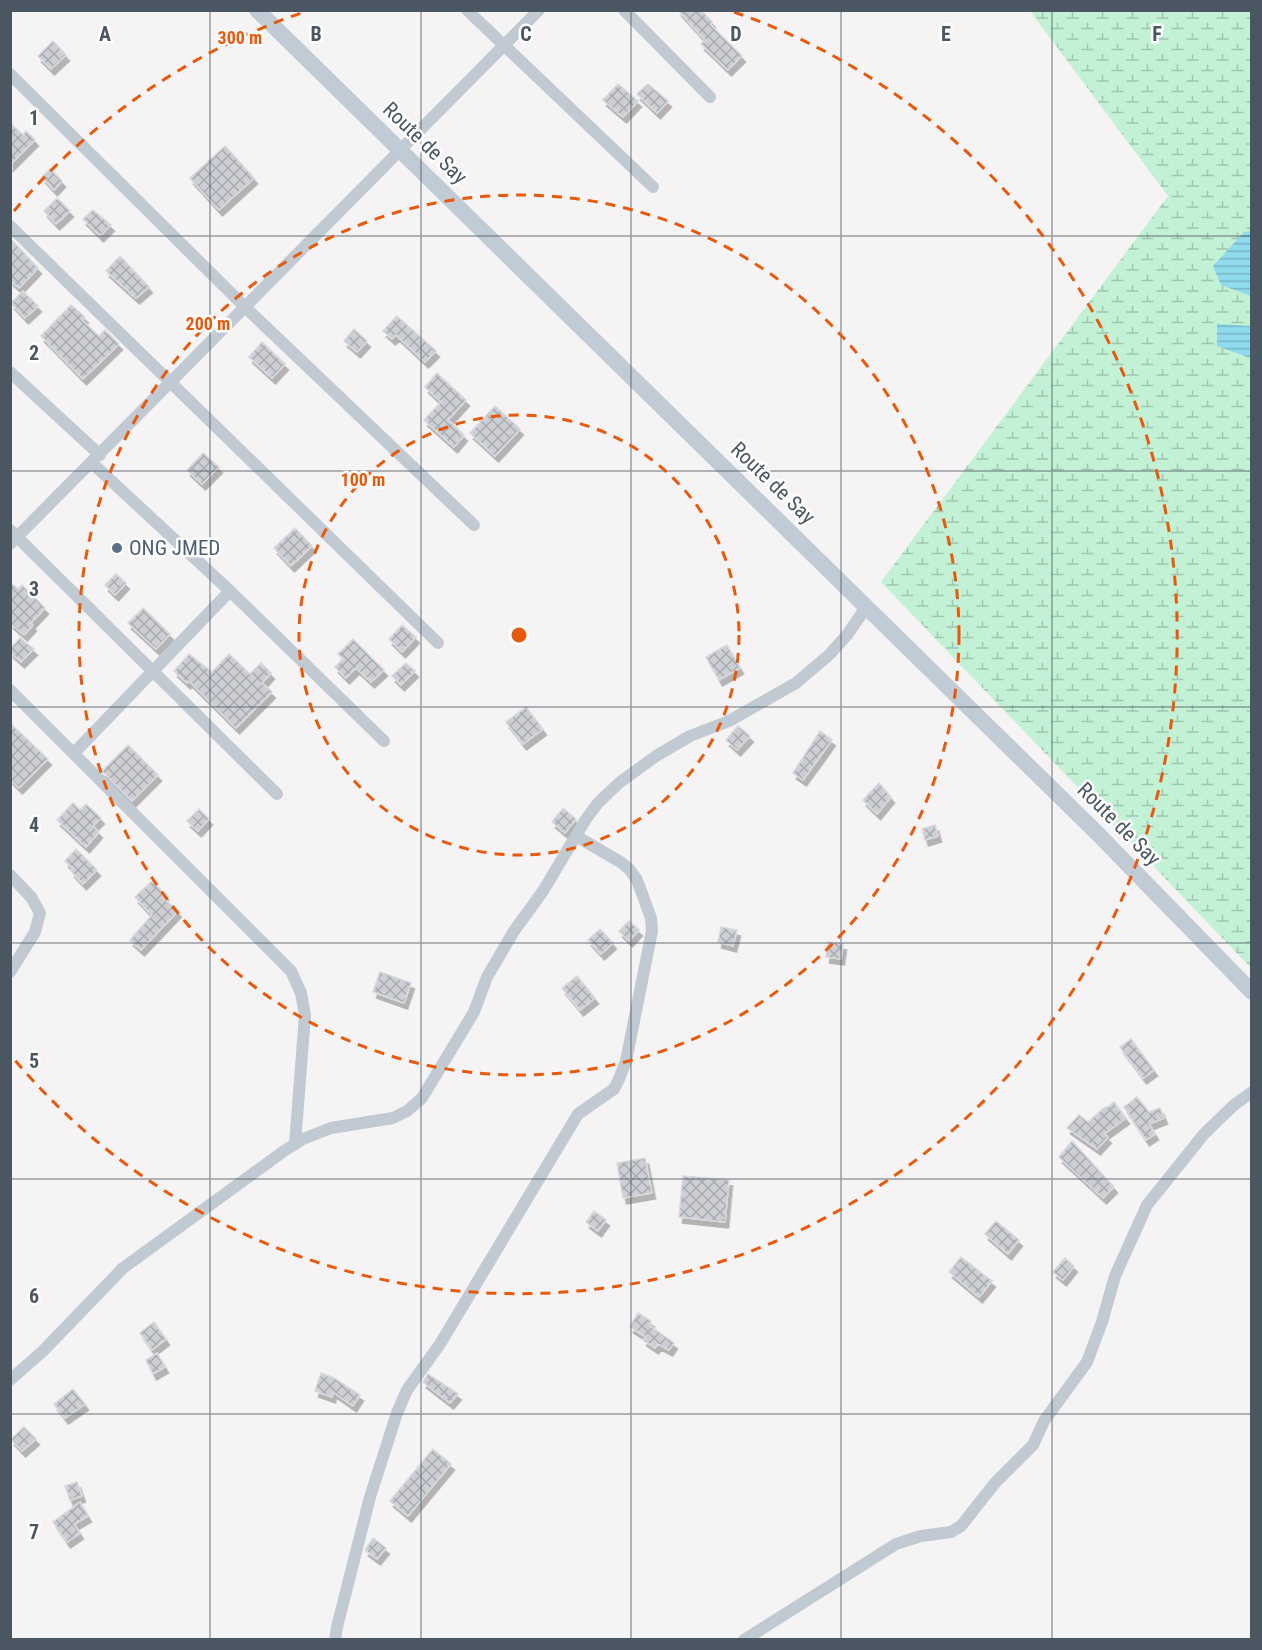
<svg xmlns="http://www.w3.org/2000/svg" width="1262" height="1650" viewBox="0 0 1262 1650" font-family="'Roboto Condensed',sans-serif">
<defs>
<pattern id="wetland-marsh" width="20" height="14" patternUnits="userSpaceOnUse" patternTransform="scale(1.5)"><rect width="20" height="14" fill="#c3f1d5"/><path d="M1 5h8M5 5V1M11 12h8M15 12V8" fill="none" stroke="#a0c6b0"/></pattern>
<pattern id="water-rules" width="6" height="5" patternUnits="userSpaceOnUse" patternTransform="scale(1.5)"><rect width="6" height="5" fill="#90daee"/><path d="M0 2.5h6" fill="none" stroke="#78b4c4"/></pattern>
<pattern id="building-cross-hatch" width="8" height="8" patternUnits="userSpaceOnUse" patternTransform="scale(1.5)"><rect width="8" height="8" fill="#cdcfd5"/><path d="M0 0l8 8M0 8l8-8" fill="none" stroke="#a8abb0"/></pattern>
<filter id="shadow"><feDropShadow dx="3.5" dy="6" stdDeviation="0" flood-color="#0004"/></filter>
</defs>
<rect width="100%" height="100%" fill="#f5f3f3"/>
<!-- wetland -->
<path fill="url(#wetland-marsh)" d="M 1030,11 L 1251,11 L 1251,968 L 881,582 L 1168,196 Z"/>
<!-- water -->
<path fill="url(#water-rules)" d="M 1251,231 L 1252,231 L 1251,296 L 1221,285 L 1213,266 L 1244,232 Z
M 1217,324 L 1251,326 L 1251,360 L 1250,358 L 1217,346 Z"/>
<!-- building -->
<path fill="url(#building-cross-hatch)" stroke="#d7d9de" stroke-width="1.5" filter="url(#shadow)" d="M 678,10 L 701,10 L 712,22 L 710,24 L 742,56 L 728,70 L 701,44 L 705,40 Z
M 53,41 L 66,55 L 51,69 L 38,56 Z
M 618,84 L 638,101 L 623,117 L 603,100 Z
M 648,84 L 668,101 L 657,113 L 637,94 Z
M 10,123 L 23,135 L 26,131 L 35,140 L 10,165 Z
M 225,146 L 254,178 L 219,210 L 190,178 Z
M 50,169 L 62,181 L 54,190 L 42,177 Z
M 57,198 L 70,211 L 56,224 L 44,211 Z
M 93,210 L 111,225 L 100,236 L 83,219 Z
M 10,238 L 38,268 L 19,288 L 10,280 Z
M 120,256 L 149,287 L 136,298 L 106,271 Z
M 23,291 L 38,306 L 25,318 L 11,303 Z
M 71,305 L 85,317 L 82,320 L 99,336 L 105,330 L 119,344 L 83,379 L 41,336 Z
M 397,316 L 436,351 L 425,362 L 396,335 L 392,339 L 383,331 Z
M 354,329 L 367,341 L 357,352 L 344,341 Z
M 262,342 L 285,364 L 272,378 L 249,357 Z
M 437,373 L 466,400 L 448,420 L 464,435 L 454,447 L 424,420 L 441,402 L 425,387 Z
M 495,406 L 520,429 L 495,456 L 470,433 Z
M 203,453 L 219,467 L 202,484 L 187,470 Z
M 295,528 L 312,546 L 291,566 L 274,548 Z
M 116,574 L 126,583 L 115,595 L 105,585 Z
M 10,583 L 19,589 L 22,585 L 45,608 L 31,623 L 33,625 L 24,635 L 10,623 Z
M 143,608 L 170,634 L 156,649 L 128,623 Z
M 402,625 L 416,637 L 402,652 L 389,639 Z
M 20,638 L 34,649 L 21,662 L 10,652 L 10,649 Z
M 353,639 L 384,670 L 371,682 L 356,668 L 346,678 L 335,667 L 343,659 L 338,654 Z
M 727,645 L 740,668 L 719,680 L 706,657 Z
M 189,654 L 212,672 L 229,654 L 250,674 L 261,663 L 271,673 L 262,683 L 272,692 L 236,728 L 189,681 L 187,683 L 174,671 Z
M 406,663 L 415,671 L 401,685 L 392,676 Z
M 526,707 L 543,729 L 523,744 L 506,722 Z
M 10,723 L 48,759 L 19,788 L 10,779 Z
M 738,726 L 750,736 L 737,750 L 726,740 Z
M 820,731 L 832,740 L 803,780 L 793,773 Z
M 128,745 L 158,775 L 132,801 L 102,771 Z
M 879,783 L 891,797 L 877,814 L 863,800 Z
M 73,803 L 80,810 L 86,804 L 101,818 L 93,826 L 99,832 L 86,847 L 57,820 Z
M 563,808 L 576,819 L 565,833 L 552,822 Z
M 199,809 L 209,819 L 198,831 L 187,821 Z
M 935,825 L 938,836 L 925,840 L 922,829 Z
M 76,849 L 97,870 L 83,884 L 71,871 L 73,869 L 65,861 Z
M 152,881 L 165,894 L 162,897 L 178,911 L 141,950 L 130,940 L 152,915 L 135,897 Z
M 629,921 L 639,930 L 629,941 L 619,931 Z
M 721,927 L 737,930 L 733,946 L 718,942 Z
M 600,929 L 613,943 L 601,954 L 588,940 Z
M 828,942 L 843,944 L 841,959 L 826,957 Z
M 380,972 L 411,983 L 404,1003 L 373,992 Z
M 577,976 L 595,998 L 580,1010 L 562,988 Z
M 1131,1039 L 1154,1070 L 1143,1078 L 1120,1047 Z
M 1137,1097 L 1149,1112 L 1160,1108 L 1164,1118 L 1149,1124 L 1155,1134 L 1146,1140 L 1124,1107 Z
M 1114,1102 L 1126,1118 L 1104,1134 L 1108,1137 L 1097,1149 L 1067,1128 L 1079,1115 L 1088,1122 L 1105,1107 L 1106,1108 Z
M 1072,1141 L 1114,1187 L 1103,1198 L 1059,1157 Z
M 645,1158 L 652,1193 L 623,1198 L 617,1163 Z
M 683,1176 L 729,1180 L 725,1222 L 679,1217 Z
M 594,1211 L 606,1220 L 598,1231 L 586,1222 Z
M 996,1221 L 1019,1240 L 1008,1254 L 985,1234 Z
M 961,1257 L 992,1281 L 979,1297 L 949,1272 Z
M 1065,1258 L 1074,1266 L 1063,1280 L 1053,1272 Z
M 638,1313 L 651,1321 L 649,1325 L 674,1343 L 669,1350 L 658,1344 L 655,1348 L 643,1340 L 646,1337 L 630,1327 Z
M 154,1322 L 166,1339 L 152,1350 L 140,1333 Z
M 157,1353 L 165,1367 L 153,1374 L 146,1360 Z
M 321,1373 L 334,1378 L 360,1395 L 353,1406 L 333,1392 L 332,1397 L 315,1391 Z
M 428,1374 L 458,1394 L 450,1403 L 423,1382 Z
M 73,1389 L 85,1404 L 65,1418 L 54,1404 Z
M 24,1427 L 36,1439 L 22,1451 L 11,1439 Z
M 433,1449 L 451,1464 L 408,1516 L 390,1501 Z
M 77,1482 L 82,1496 L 70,1500 L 65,1486 Z
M 80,1502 L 88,1516 L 74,1524 L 80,1533 L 67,1542 L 53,1522 Z
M 373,1538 L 386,1548 L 377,1559 L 365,1550 Z"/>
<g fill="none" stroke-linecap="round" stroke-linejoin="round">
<!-- street -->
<path stroke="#c1cad2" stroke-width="12" d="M 467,10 L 653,187
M 624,10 L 710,97
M 10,74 L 246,308 L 474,525
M 10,226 L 438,643
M 10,372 L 100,455
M 92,463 L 230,591 L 384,741
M 10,530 L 277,794
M 10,544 L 539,10
M 10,690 L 291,971 L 301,993 L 305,1015 L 295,1144
M 74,753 L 230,591
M 10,875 L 31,897 L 40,913 L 35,932 L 10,972
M 10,1380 L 43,1351 L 123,1268 L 284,1151 L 303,1139 L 331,1128 L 393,1118 L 407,1111 L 422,1098 L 474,1012 L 487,977 L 514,931 L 543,891 L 586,819 L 598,803 L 619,783 L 656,756 L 690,736 L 729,721 L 796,683 L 829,655 L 847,635 L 867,606
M 335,1640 L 337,1627 L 370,1497 L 397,1413 L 407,1390 L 440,1344 L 578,1114 L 614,1089 L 619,1079 L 626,1061 L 652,931 L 651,918 L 637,880 L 630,870 L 622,863 L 576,836
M 744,1640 L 896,1544 L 921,1536 L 951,1532 L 961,1526 L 995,1483 L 1033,1445 L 1044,1421 L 1087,1362 L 1102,1322 L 1115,1276 L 1147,1205 L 1204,1134 L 1234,1105 L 1252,1092"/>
<!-- secondary -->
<path stroke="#c1cbd6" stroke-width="16" d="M 257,10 L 1098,834 L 1252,992"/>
</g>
<!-- grid -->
<path fill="none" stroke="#4a5661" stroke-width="1.5" stroke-opacity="0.55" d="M 210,10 L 210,1640M 421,10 L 421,1640M 631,10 L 631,1640M 841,10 L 841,1640M 1052,10 L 1052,1640M 10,236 L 1252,236M 10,471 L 1252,471M 10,707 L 1252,707M 10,943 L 1252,943M 10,1179 L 1252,1179M 10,1414 L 1252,1414"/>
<!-- distance rings -->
<g fill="none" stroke="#e8590c" stroke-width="3" stroke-dasharray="10 8">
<circle cx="519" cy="635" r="220"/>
<circle cx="519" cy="635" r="440"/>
<path d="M14 211A659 659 0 0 1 304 12M734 12A659 659 0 1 1 14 1059"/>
</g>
<!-- markers -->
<circle fill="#5c6f8a" stroke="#fff" stroke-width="2" cx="117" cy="548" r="6"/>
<g text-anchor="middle" stroke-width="5" stroke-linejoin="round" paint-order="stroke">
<!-- street labels -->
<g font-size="21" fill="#4a5661" stroke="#fff">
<text transform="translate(425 143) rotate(44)" y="7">Route de Say</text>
<text transform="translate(773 483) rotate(44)" y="7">Route de Say</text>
<text transform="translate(1119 824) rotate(45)" y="7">Route de Say</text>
</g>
<!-- service labels -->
<g font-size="21" fill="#4e5e75" stroke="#fff" text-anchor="start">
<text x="129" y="555">ONG JMED</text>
</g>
</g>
<g font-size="20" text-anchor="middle" font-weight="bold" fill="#4a5661" stroke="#fff" stroke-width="5" stroke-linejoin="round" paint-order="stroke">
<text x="105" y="41">A</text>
<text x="316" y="41">B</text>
<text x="526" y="41">C</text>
<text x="736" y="41">D</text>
<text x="946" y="41">E</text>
<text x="1157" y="41">F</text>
<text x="34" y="125">1</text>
<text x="34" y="360">2</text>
<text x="34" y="596">3</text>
<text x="34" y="832">4</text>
<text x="34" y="1068">5</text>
<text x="34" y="1303">6</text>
<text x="34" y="1539">7</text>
</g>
<circle cx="519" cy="635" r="9" fill="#e8590c" stroke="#fff" stroke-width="3"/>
<g font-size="18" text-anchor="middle" font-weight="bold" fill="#e8590c" stroke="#fff" stroke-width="5" stroke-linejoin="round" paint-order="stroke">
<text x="240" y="44">300 m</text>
<text x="208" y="330">200 m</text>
<text x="363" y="486">100 m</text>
</g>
<!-- border -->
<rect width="1262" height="1650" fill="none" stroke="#4a5661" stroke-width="24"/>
</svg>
